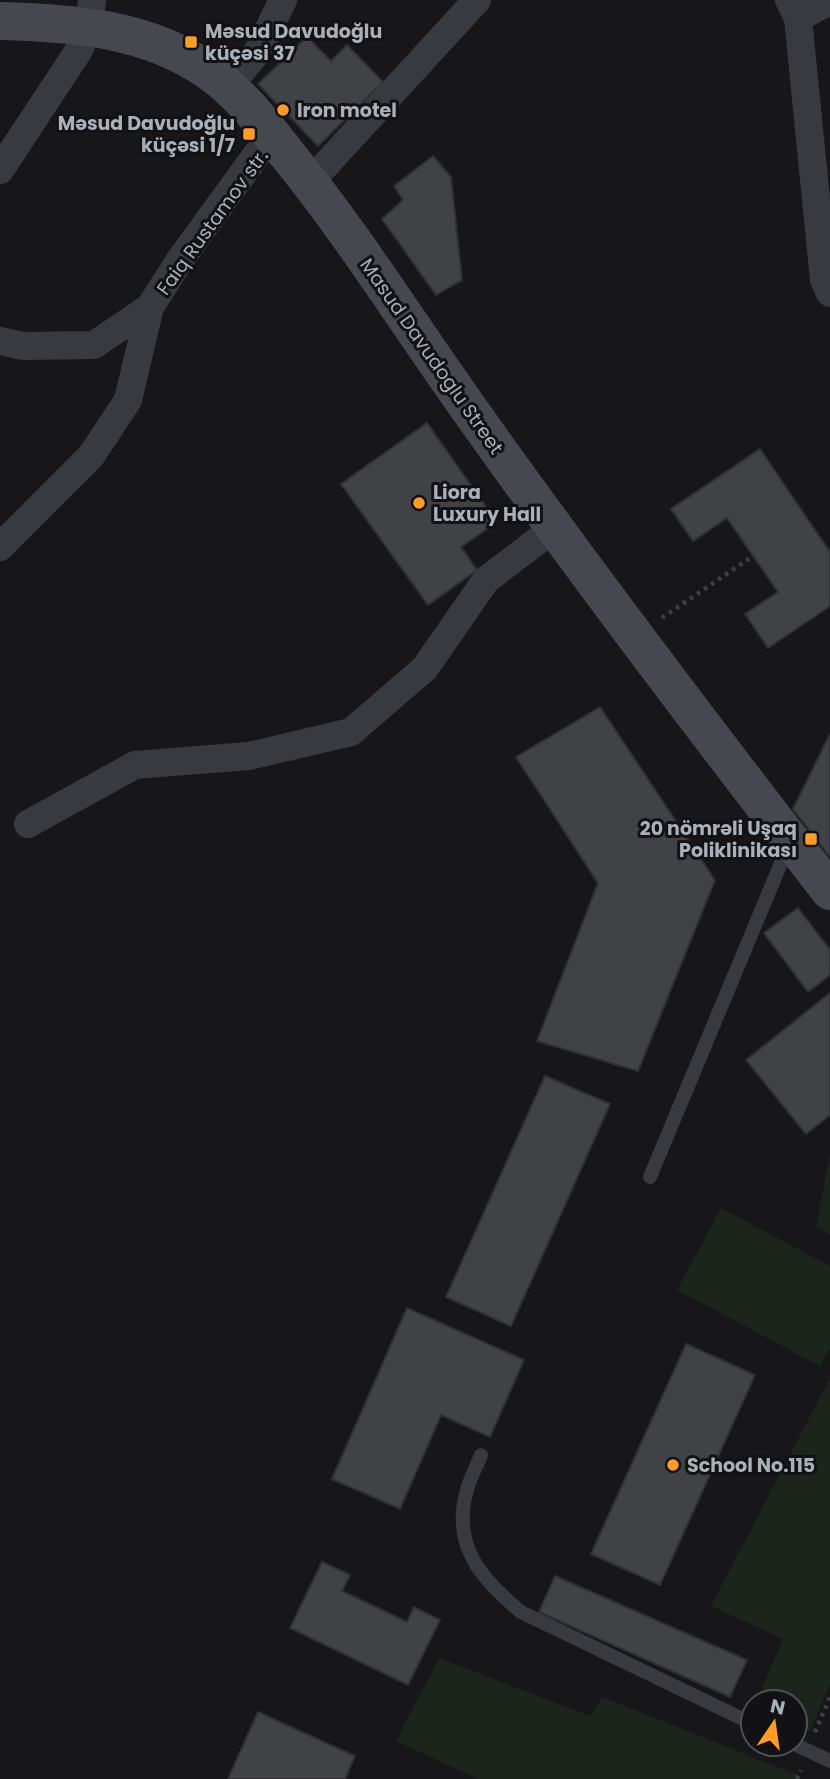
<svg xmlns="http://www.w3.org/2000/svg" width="830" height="1779" viewBox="0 0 830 1779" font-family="Poppins,sans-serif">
<rect width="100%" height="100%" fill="#171719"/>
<!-- green -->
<path fill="#1c251c" d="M 830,1154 L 830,1235 L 816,1227 Z
M 721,1208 L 830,1266 L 830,1347 L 820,1366 L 677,1290 Z
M 830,1378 L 830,1685 L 810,1731 L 795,1725 L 795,1702 L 756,1702 L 783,1639 L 711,1606 Z
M 439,1658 L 590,1716 L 602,1697 L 798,1775 L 796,1779 L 478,1779 L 396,1741 Z"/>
<!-- building -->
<path fill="#414246" stroke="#313135" stroke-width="2" d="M 307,37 L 331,61 L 347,45 L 383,82 L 318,146 L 258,84 Z
M 433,156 L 451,177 L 462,280 L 436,295 L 382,219 L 403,200 L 394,186 Z
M 427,423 L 497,522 L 461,547 L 477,570 L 428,605 L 341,484 Z
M 760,449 L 830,552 L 830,606 L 768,648 L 745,614 L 778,592 L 727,518 L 693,541 L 671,509 Z
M 600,707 L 715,880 L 638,1071 L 537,1041 L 598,883 L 516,757 Z
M 830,734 L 830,857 L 793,809 Z
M 798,908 L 830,950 L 830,975 L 808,992 L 764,933 Z
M 830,993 L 830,1115 L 806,1134 L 746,1060 Z
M 545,1076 L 610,1104 L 511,1326 L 446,1297 Z
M 407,1308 L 524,1360 L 490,1437 L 441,1415 L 400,1509 L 332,1479 Z
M 686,1344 L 755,1375 L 660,1585 L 591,1554 Z
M 322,1562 L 350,1575 L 342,1591 L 407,1622 L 414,1607 L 440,1620 L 408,1685 L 290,1628 Z
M 555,1576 L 747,1660 L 730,1697 L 539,1612 Z
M 258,1712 L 355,1756 L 345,1779 L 228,1779 Z"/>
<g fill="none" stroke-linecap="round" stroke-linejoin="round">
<!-- path -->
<path stroke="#3d4146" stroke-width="4.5" stroke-dasharray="3.5 5" stroke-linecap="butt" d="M 662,618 L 753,556
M 815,1732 L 830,1697
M 797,1779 L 801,1770"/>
<!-- lane -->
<path stroke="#373a3f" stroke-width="14" d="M 650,1177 L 789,844
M 481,1455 C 477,1466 470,1478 467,1490 C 451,1545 481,1579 521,1612 L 753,1724
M 794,1744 L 830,1761"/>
<!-- street -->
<path stroke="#373a3f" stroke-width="28" d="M 789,0 L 798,18 L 824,280 L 830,293
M 798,18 L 830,1
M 229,86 L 258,51 L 283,0
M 0,170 L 79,50 L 89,26 L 92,0
M 310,182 L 477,0
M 0,341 L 23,346 L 94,345 L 150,307
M 0,547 L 91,456 L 128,400 L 150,307 L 180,260 L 257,154 L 275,139
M 28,824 L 135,765 L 249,756 L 351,732 L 425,668 L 486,580 L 553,529"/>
<!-- secondary -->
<path stroke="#45494f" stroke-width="38" d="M 0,21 C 73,23 148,28 210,72 C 241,94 263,124 287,154 C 350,231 404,317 462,399 C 580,566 704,729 830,891"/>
</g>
<!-- markers -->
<g fill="#ff9c29" stroke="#121214" stroke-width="2.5">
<rect x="184" y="35" width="14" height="14" rx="3.5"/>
<circle cx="283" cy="110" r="7"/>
<rect x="242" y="127" width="14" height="14" rx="3.5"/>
<circle cx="419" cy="503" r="7"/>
<rect x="804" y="832" width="14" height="14" rx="3.5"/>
<circle cx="673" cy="1465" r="7"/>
</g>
<g text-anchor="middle" stroke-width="6" stroke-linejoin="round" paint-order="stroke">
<!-- poi labels -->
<g font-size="19" font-weight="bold" fill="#a8b0ba" stroke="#121214" text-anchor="start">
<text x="205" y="38">Məsud Davudoğlu<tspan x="205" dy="22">küçəsi 37</tspan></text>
<text x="297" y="117">Iron motel</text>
<text x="235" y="130" text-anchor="end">Məsud Davudoğlu<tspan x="235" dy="22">küçəsi 1/7</tspan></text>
<text x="433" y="499">Liora<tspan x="433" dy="22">Luxury Hall</tspan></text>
<text x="797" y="835" text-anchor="end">20 nömrəli Uşaq<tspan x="797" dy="22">Poliklinikası</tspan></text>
<text x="687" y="1472">School No.115</text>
</g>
<!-- street labels -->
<g font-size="19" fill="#a8b0ba" stroke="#121214">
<text transform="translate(212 222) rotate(-54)" y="7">Faiq Rustamov str.</text>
<text transform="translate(432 356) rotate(55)" y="7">Masud Davudoglu Street</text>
</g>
</g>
<!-- north arrow -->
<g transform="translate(774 1723) rotate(13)"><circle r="33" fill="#121214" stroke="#4e5156" stroke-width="2"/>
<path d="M0-5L12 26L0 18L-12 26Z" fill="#ff9c29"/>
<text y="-10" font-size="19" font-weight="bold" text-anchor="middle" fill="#a8b0ba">N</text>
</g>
</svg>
